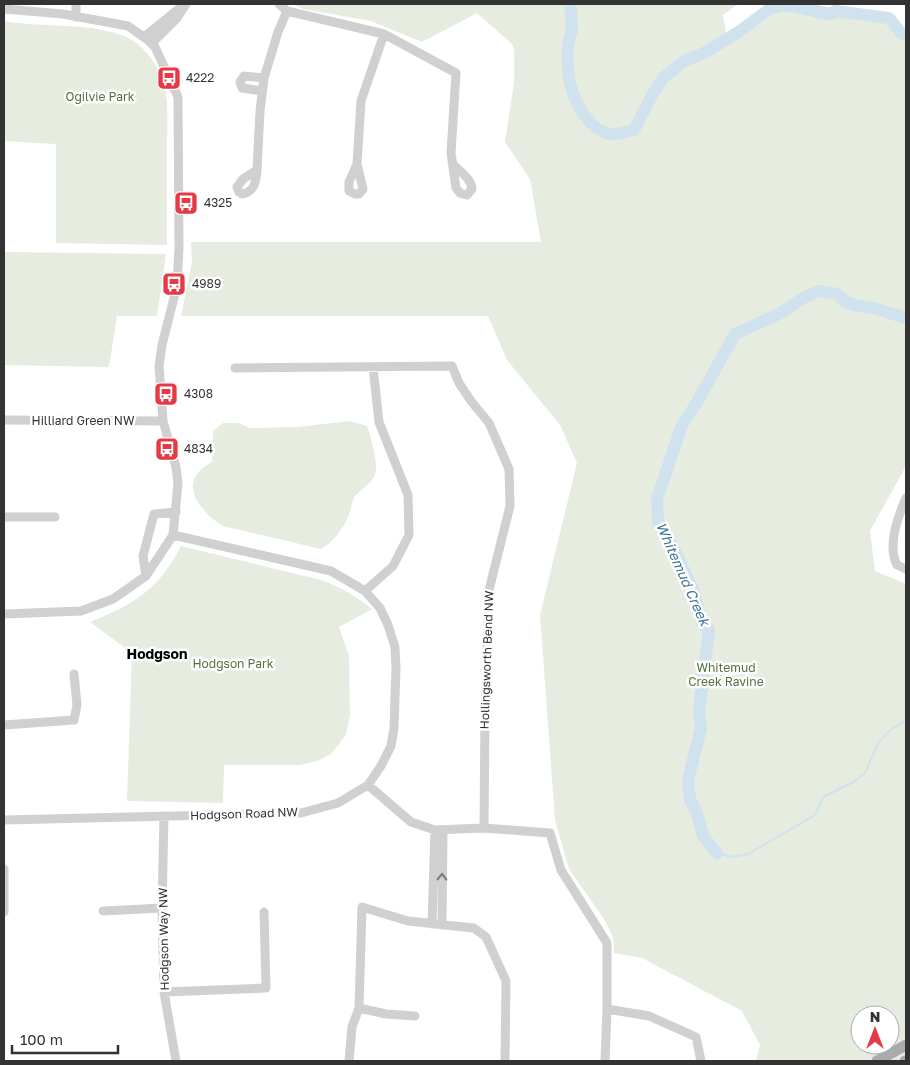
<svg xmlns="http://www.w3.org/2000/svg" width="910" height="1065" viewBox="0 0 910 1065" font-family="'Golos Text',sans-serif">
<rect width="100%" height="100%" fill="#fff"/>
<!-- green -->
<path fill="#e6ecdf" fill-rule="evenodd" d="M 293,4 L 738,4 L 723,15 L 727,39 L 771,8 L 786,5 L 830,14 L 835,11 L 889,18 L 901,33 L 906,35 L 906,466 L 870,531 L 875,571 L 906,584 L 906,1061 L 756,1061 L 760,1045 L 742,1011 L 642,958 L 614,953 L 613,937 L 604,919 L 569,869 L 555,820 L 540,615 L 577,463 L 560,425 L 507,360 L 488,316 L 181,316 L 192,262 L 191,242 L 541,242 L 530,179 L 505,142 L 514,83 L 514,49 L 512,44 L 477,13 L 422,42 L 371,21 L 303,9 ZM 860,1015 L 890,1015 L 890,1045 L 860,1045 Z
M 4,21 C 42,28 85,22 121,35 C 142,42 159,64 164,85 C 169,104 167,126 167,146 C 167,179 167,212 167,245 L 56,243 L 56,144 L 4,141 Z
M 4,252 L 166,254 L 157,316 L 117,316 L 109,367 L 4,365 Z
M 349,421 L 367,426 C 371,439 376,454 376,468 C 377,482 360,488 354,498 C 351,504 351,511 348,517 C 343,529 332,543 321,549 L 223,526 C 208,517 183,494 197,474 C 200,469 207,465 212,462 L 213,431 L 223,423 L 238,423 L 250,428 L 298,427 Z
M 181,546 L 321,580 C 340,587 356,596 372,609 L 339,627 L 349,656 L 350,715 L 346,735 L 331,754 L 317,761 L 300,765 L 224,765 L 223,803 L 127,801 L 132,653 L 90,622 C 135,604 158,590 181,546 Z"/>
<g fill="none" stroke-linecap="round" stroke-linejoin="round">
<!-- stream -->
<path stroke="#cfe2ee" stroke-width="2" d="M 717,853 L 732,857 L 748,854 L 815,815 L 823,797 L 855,781 L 865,773 L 878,743 L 890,730 L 906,720"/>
<!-- river -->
<path stroke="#cfe2ee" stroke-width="12" d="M 570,4 C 571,11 572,19 572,27 C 572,33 569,39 568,46 C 566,74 570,100 589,121 C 603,137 614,136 634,130 L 652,95 L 663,78 L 684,61 L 704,53 L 737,33 L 771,8 L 786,5 L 830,14 L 835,11 L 889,18 L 901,33 L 906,35
M 717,853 L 703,836 L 697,813 L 690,799 L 688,780 L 701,728 L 699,710 L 709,630 L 702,623 L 693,589 L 670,541 L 663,533 L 658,522 L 657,499 L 682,425 L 696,404 L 735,334 L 781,313 L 803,298 L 819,291 L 837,294 L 846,302 L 855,305 L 873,308 L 906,318"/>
<!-- minor -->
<path stroke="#d0d0d0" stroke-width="9" d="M 279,4 L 287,11 L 384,34 L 456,73 L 451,153 L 456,188 L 460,193 L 467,195 L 472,189 C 471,178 460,172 453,164
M 4,9 L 63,14 L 128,26 L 148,40 L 155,47 L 178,97 L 179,248 L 177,286 L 162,345 L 159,366 L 163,421 L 176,467 L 178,483 L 173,535 L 146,576 L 113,599 L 81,611 L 4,614
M 76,17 L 76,4
M 144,37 L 181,7
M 152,43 L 177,18 L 186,4
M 262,91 L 242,88 L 240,82 L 244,76 L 264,78
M 357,164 L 363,189 L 359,194 L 355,194 L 349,191 L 349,182 L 357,164 L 361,101 L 384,34
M 257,170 L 243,179 L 237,187 L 239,192 L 242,194 C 255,191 256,182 257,170 L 260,111 L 264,78 L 278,32 L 287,11
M 235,368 L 452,366 L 459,383 L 471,401 L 489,423 L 509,469 L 510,506 L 489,590 L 485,713 L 484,828
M 4,420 L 163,421
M 906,498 C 898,516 887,546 897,565 L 906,569
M 4,517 L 55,517
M 146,576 L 143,556 L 154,514 L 176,512
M 365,591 L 393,566 L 409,535 L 408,495 L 379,422 L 373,367
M 4,725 L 74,720 L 77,705 L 74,674
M 368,785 L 411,822 L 435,830 L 484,828 L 550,833 L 561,870 L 607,943 L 607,1009 L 605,1061
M 164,816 L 162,908 L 164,992 L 176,1061
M 4,820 L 301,813 L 338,803 L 368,785 L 381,766 L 391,746 L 394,728 L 396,668 L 395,647 L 388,625 L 380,608 L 365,591 L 331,571 L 173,535
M 4,869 L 4,912
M 103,911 L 162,908
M 432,924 L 435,830
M 442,925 L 443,830
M 164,992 L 266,988 L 264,912
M 359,1008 L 386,1014 L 415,1016
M 607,1009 L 649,1016 L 696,1037 L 701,1061
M 349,1061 L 352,1027 L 359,1008 L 362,907 L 408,921 L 474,928 L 486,937 L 506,981 L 505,1061"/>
<!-- major -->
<path stroke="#ababab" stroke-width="11" d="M 877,1061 L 906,1045
M 905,1061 L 906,1061"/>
</g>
<!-- one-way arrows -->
<defs><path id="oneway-chevron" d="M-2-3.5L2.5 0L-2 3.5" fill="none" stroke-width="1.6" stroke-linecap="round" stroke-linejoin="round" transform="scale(1.25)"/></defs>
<use stroke="#7a7a7a" href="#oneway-chevron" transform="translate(442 877) rotate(-89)"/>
<!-- icons -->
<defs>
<g id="bus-square" transform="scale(1.25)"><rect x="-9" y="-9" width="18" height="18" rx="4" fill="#e63946" stroke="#fff"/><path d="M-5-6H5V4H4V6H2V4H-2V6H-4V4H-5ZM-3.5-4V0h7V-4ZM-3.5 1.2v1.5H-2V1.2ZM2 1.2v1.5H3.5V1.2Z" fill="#fff"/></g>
</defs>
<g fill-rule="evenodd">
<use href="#bus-square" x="169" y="78"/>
<use href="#bus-square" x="186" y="203"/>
<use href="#bus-square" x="174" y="284"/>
<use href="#bus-square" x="166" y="394"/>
<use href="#bus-square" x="167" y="449"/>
</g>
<g text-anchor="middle" stroke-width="5" stroke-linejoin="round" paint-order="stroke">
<!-- poi labels -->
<g font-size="12" fill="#333" stroke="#fff" text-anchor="start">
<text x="186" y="82">4222</text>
<text x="204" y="207">4325</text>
<text x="192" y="288">4989</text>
<text x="184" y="398">4308</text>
<text x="184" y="453">4834</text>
</g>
<!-- park labels -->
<g font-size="12" fill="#56703f" stroke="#fff">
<text x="100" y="101">Ogilvie Park</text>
<text x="233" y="668">Hodgson Park</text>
<text x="726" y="672">Whitemud<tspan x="726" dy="14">Creek Ravine</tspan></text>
</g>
<!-- street labels -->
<g font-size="12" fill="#333" stroke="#fff">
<text x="83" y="425">Hilliard Green NW</text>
<text transform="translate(487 660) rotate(-88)" y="4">Hollingsworth Bend NW</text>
<text transform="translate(244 814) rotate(-2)" y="4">Hodgson Road NW</text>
<text transform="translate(164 939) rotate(-91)" y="4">Hodgson Way NW</text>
</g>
<!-- water labels -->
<g font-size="14" font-style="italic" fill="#3f7597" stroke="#fff">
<text transform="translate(683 574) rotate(66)" y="5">Whitemud Creek</text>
</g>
<!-- neighbourhood labels -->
<g font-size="14" font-weight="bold" fill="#000" stroke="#fff">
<text x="157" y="659">Hodgson</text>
</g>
</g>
<!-- border -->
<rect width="910" height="1065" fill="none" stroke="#333333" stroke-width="10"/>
<!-- north arrow -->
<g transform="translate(875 1030)"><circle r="24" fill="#ffffff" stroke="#adadad"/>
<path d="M0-4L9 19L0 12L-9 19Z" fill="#e63946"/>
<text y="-8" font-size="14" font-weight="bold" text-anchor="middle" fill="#333333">N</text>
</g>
<!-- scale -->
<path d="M12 1045v8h106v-8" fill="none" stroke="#333333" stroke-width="2.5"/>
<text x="20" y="1045" font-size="15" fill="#333333" stroke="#ffffff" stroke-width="4" paint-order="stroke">100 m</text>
</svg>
